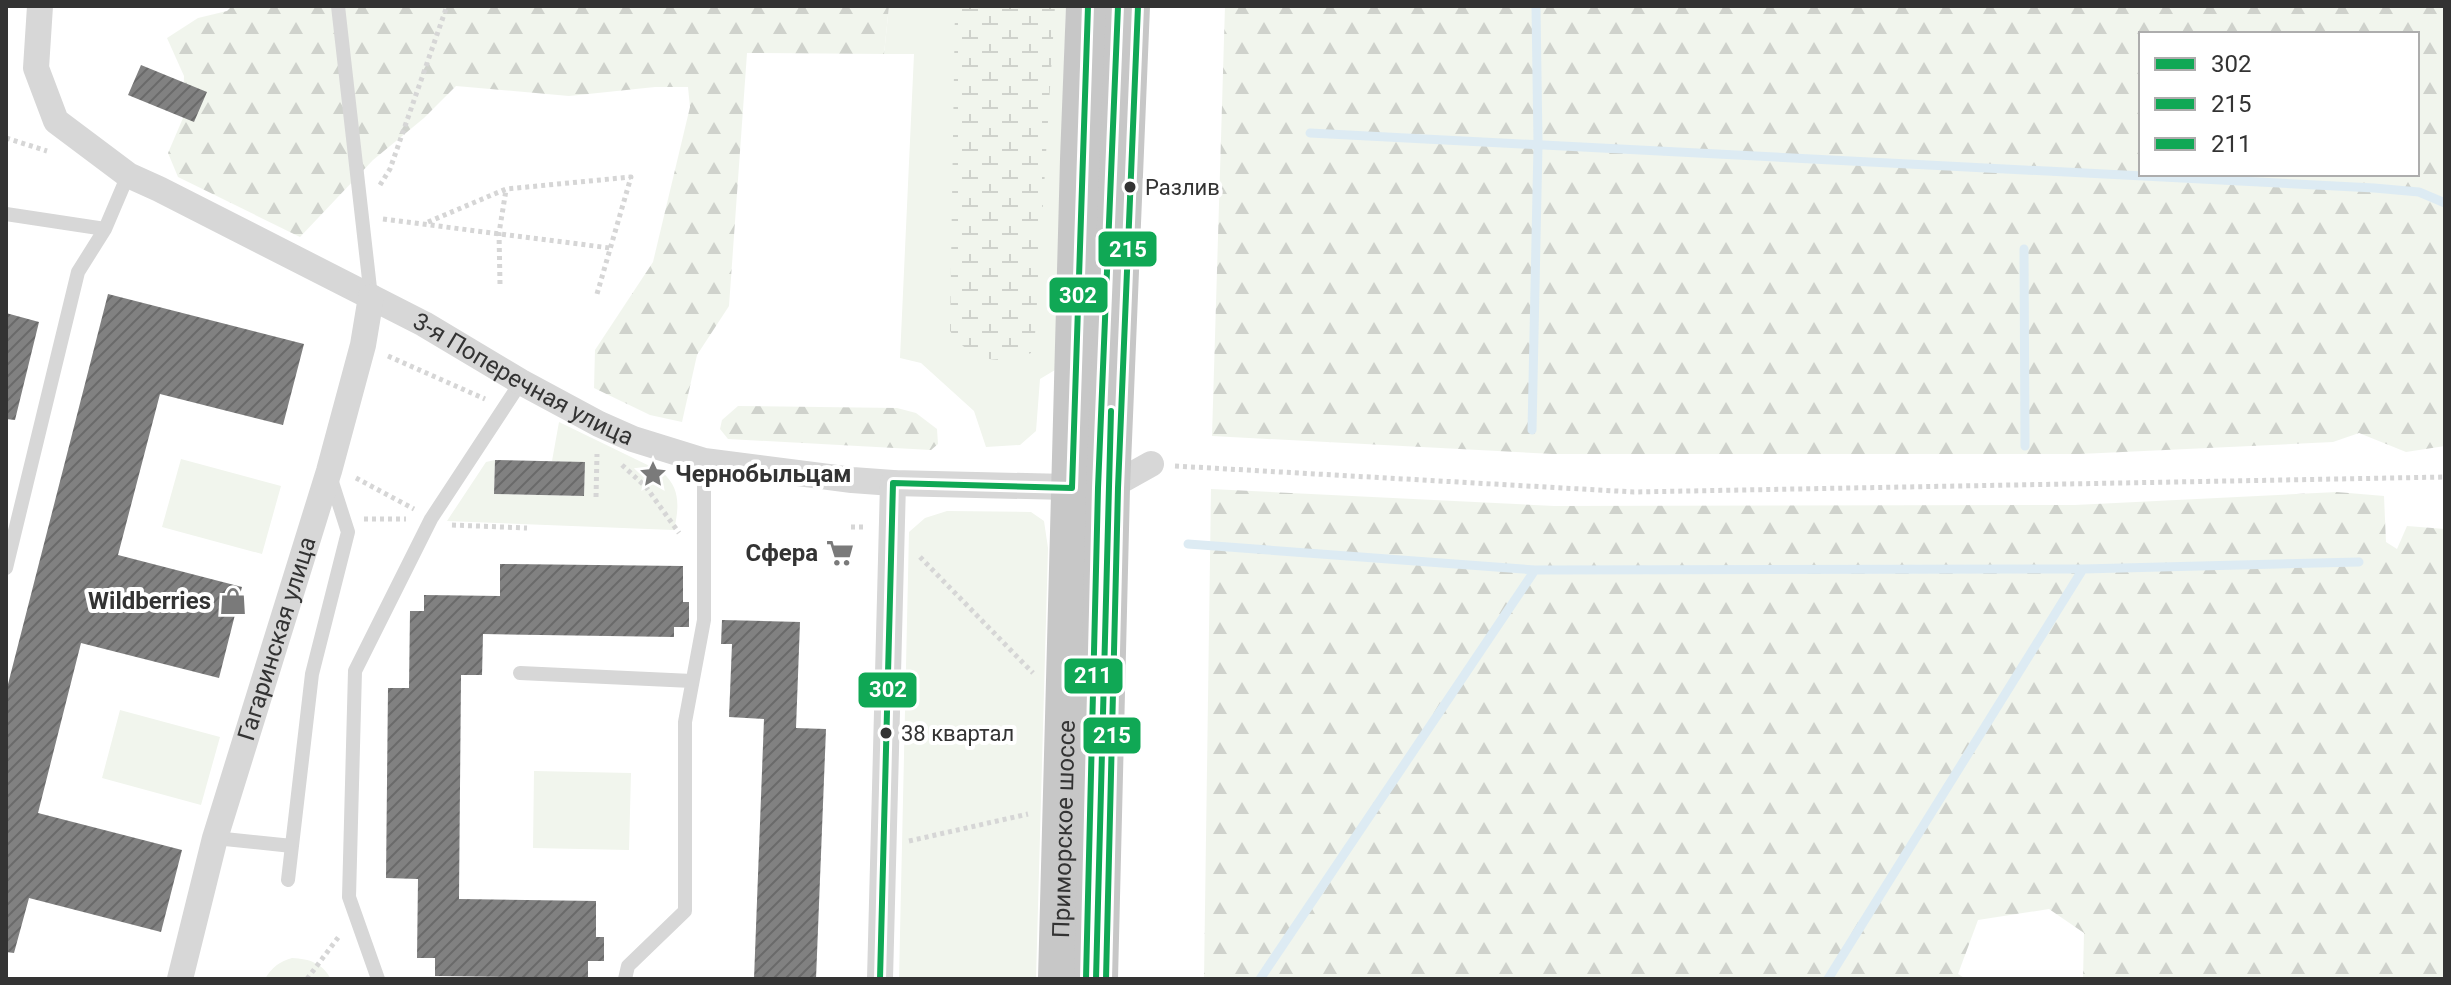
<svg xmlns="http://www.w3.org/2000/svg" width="2451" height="985" viewBox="0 0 2451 985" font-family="Roboto,sans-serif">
<defs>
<pattern id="forest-firs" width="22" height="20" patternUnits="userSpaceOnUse" patternTransform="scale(2)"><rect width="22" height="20" fill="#f1f5ed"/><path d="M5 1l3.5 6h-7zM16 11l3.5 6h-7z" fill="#cfd2cc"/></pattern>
<pattern id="wetland-marsh" width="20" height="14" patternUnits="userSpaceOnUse" patternTransform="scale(2)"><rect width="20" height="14" fill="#f1f5ed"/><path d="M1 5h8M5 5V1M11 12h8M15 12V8" fill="none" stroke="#cfd2cc"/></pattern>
<pattern id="building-hatch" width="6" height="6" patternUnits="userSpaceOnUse" patternTransform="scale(2)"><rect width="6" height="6" fill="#818181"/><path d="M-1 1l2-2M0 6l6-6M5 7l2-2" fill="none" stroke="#6a6a6a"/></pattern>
</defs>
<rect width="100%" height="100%" fill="#fff"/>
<!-- green -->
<path fill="#f1f5ed" d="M 889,6 L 1066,6 L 1055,370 L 1040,379 L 1036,431 L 1020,445 L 986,447 L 974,411 L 921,363 L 900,358 L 914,54 L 884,54 Z
M 559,422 L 662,472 C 681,488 679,508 674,530 L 447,521 L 486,462 L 495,460 L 494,494 L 584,496 L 585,463 L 552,461 Z
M 181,459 L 281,486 L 262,554 L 162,527 Z
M 947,511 L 1031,512 L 1044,521 L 1048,548 L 1036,979 L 899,979 L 909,532 L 925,518 Z
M 120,710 L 220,737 L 201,805 L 102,778 Z
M 534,771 L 631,773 L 629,850 L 533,848 Z
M 292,958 C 310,959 322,963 331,979 L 265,979 C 272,967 279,962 292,958 Z"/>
<!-- forest -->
<path fill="url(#forest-firs)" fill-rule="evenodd" d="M 232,6 L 889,6 L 884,54 L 747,53 L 729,306 L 697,355 L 682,422 L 650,415 L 594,388 L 595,350 L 653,262 L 690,107 L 688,87 L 655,87 L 569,96 L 456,86 L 424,118 L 373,160 L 300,237 L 178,177 L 168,153 L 183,118 L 184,76 L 167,38 L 198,18 L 227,11 Z
M 1225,6 L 2445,6 L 2445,446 L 2406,452 L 2359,433 L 2333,442 L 2080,454 L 1552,454 L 1212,436 ZM 2141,34 L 2417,34 L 2417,174 L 2141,174 Z
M 738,406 L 897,408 L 916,413 L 937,429 L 938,444 L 931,450 L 728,439 L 720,429 L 722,420 Z
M 1211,489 L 1554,506 L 2075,505 L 2337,492 L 2384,496 L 2386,542 L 2397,549 L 2407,526 L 2445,529 L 2445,979 L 2083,979 L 2084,933 L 2049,909 L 1978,920 L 1958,974 L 1966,979 L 1204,979 Z"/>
<!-- wetland -->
<path fill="url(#wetland-marsh)" d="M 955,6 L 1055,6 L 1035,335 L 1031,353 C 1000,367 969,360 950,331 Z"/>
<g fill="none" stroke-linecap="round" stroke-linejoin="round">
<!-- stream -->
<path stroke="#ddebf3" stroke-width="9" d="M 1310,133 L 2374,188 L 2419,192 L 2445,203
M 2024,249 L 2025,446
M 1532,430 L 1538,145 L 1536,6
M 1188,544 L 1535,570 L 2083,569 L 2359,562
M 1260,979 L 1535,570
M 1828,979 L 2083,569"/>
</g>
<!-- building -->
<path fill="url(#building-hatch)" d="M 141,65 L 207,92 L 194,122 L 128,95 Z
M 108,294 L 304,344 L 283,425 L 160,394 L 118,555 L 242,587 L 219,678 L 81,643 L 38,813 L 182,850 L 161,932 L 29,898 L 14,953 L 6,952 L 6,692 Z
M 6,313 L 39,322 L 15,420 L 6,419 Z
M 495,460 L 585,462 L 584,496 L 494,494 Z
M 500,564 L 683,566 L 683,602 L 689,602 L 689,627 L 674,627 L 674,637 L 483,634 L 482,675 L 461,675 L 459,899 L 596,901 L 596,937 L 604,937 L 604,961 L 588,961 L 588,978 L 435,976 L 435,958 L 417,958 L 418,879 L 386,878 L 388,688 L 409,688 L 410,611 L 424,611 L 424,595 L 500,596 Z
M 722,620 L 800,622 L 796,728 L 826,729 L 816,979 L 754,979 L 764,719 L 729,717 L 732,644 L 721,644 Z"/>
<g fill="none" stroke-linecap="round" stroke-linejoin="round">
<!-- path -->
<path stroke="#d6d6d6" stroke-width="5" stroke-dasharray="4 4" stroke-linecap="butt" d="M 6,138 L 47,151
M 380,185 L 390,169 L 447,6
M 383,219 L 610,248
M 428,222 L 506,189 L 631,177 L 597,294
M 500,284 L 499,233 L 506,190
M 388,356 L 485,399
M 622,465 L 646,487 L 679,533
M 1175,466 L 1634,492 L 2445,477
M 356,478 L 414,509
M 596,497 L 597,454
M 364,519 L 406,519
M 452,525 L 527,528
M 851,527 L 866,527
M 920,557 L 1033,673
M 909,841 L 1028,814
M 307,979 L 340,935"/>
<!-- service -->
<path stroke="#d7d7d7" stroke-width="14" d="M 338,6 L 371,297
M 6,214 L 105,229
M 6,568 L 78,272 L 105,229 L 128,175
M 520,673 L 692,681
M 215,838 L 292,846
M 288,880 L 312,674 L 348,532 L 330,476
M 378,979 L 349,897 L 355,671 L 431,519 L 521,382
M 625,979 L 628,966 L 685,911 L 685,722 L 704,620 L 704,461"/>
<!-- minor -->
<g stroke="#d7d7d7" stroke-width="26">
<path id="s1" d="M 40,6 L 36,68 L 56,121 L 128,175 L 159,189 L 424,324 L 521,382 L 599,424 L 633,439 L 704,461 L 852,480 L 893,483 L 1108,488 L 1151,464"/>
<path id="s2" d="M 180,979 L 215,838 L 329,471 L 363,345 L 371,297"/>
<path d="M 880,979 L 893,483"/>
</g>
<!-- trunk -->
<g stroke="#c7c7c7" stroke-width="44">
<path id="s3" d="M 1060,979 L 1082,159 L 1088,6"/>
<path d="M 1096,979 L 1108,488 L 1128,6"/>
</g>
<!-- bus-1 casing -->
<g stroke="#fff" stroke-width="12">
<path id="bus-1" d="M 880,979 L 893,483 L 1072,488 L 1088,6
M 1096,979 L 1111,411"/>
</g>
<!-- bus-2 casing -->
<g stroke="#fff" stroke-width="12">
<path id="bus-2" d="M 1106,979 L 1118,488 L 1138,6"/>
</g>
<!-- bus-3 casing -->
<g stroke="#fff" stroke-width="12">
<path id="bus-3" d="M 1086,979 L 1098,488 L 1118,6"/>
</g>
<!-- bus-1 -->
<use href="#bus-1" stroke="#10a855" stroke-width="6"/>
<!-- bus-2 -->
<use href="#bus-2" stroke="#10a855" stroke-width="6"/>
<!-- bus-3 -->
<use href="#bus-3" stroke="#10a855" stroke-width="6"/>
</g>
<!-- icons -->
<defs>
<g id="sight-bare" transform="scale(2.16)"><path d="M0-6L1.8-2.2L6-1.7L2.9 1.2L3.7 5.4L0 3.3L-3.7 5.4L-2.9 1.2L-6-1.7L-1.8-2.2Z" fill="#7a7a7a" stroke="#fff" stroke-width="2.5" paint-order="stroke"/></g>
<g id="supermarket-bare" transform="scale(2.16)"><path d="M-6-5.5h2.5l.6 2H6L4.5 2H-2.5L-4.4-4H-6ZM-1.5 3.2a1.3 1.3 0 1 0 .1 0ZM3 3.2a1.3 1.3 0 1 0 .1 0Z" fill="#7a7a7a" stroke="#fff" stroke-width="2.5" paint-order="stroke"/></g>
<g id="shop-bare" transform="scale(2.16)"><path d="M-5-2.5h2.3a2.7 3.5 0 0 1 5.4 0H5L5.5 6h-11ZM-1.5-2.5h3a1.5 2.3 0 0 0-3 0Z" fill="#7a7a7a" stroke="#fff" stroke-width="2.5" paint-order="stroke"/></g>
</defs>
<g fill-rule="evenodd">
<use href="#sight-bare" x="653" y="474"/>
<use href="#supermarket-bare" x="840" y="553"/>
<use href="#shop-bare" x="233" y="601"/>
</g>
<!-- markers -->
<g fill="#333" stroke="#fff" stroke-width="3">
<circle cx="1130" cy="187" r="7"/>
<circle cx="886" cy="733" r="7"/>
</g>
<g text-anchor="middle" stroke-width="8" stroke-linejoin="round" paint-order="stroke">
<!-- bus labels -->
<g font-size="22" fill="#333" stroke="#fff" text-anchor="start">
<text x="1145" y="195">Разлив</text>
<text x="901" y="741">38 квартал</text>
</g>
<!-- street labels -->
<g font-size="24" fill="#333" stroke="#fff">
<text dy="8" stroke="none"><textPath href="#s1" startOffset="654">3-я Поперечная улица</textPath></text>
<text dy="8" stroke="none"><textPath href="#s2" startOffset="354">Гагаринская улица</textPath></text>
<text dy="8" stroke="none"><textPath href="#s3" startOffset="150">Приморское шоссе</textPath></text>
</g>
<!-- poi labels -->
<g font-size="24" font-weight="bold" fill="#333" stroke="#fff" text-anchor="end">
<text x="675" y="482" text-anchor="start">Чернобыльцам</text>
<text x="818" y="561">Сфера</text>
<text x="211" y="609">Wildberries</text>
</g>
</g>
<g stroke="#fff" stroke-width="3">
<rect x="1097" y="230" width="61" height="38" rx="8" fill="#10a855"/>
<rect x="1048" y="276" width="61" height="38" rx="8" fill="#10a855"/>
<rect x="1063" y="657" width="61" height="38" rx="8" fill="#10a855"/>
<rect x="857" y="671" width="61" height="38" rx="8" fill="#10a855"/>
<rect x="1082" y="716" width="60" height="39" rx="8" fill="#10a855"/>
</g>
<g font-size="22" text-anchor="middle" font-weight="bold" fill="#fff">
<text x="1128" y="257">215</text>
<text x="1078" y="303">302</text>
<text x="1093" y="683">211</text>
<text x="888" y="697">302</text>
<text x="1112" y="743">215</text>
</g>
<!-- border -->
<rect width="2451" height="985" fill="none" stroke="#333333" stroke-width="16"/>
<!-- legend -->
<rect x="2139" y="32" width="280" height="144" fill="#ffffff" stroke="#adadad" stroke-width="2"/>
<rect x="2155" y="58" width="40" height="12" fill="#10a855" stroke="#adadad" stroke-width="2"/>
<text x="2211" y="72" font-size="24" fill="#333333">302</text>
<rect x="2155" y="98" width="40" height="12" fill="#10a855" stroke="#adadad" stroke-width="2"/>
<text x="2211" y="112" font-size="24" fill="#333333">215</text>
<rect x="2155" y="138" width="40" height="12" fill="#10a855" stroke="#adadad" stroke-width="2"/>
<text x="2211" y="152" font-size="24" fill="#333333">211</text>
</svg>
